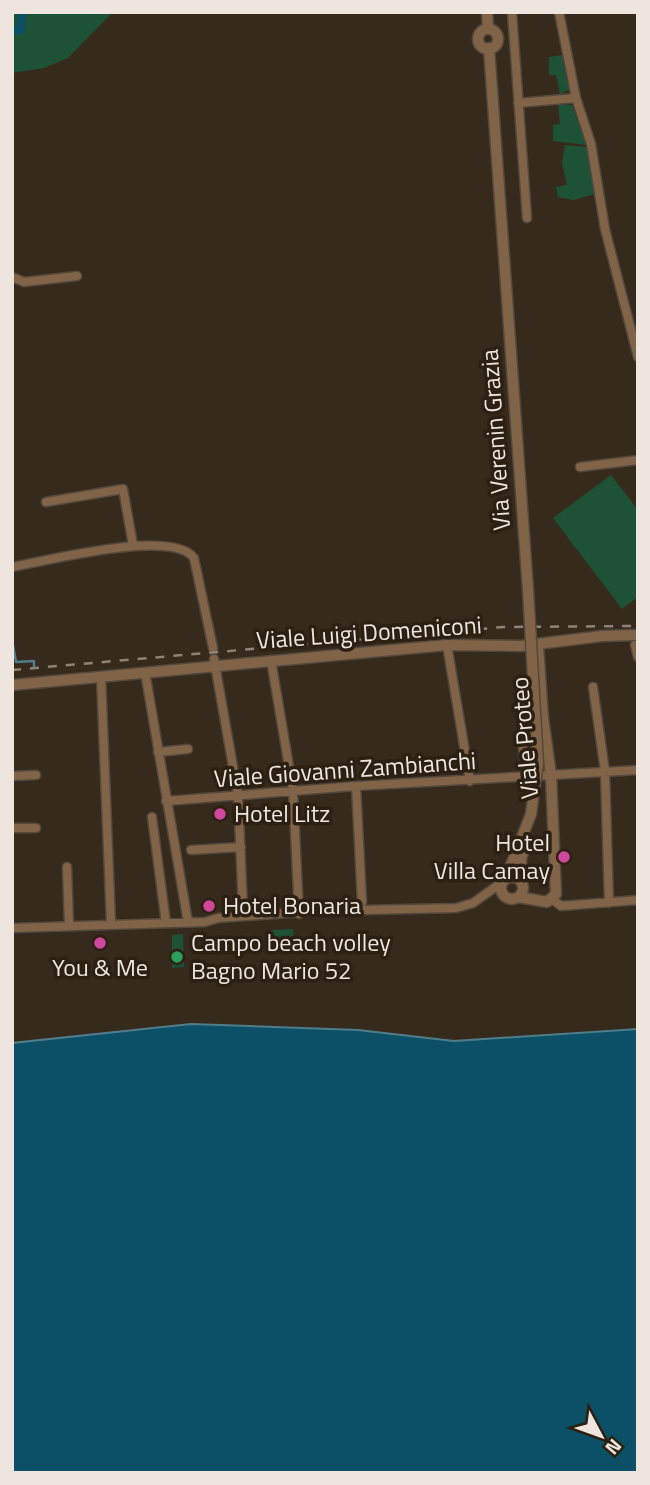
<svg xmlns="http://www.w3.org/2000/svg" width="650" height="1485" viewBox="0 0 650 1485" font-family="'Titillium Web',sans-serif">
<rect width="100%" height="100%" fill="#362a1d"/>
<!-- green -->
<path fill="#1e5236" d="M 12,12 L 113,12 L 68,58 L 44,68 L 12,73 Z
M 562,55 L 569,90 L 560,94 L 556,75 L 549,75 L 549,57 Z
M 558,105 L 572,105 L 586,145 L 553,141 L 553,125 L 560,124 Z
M 565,145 L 586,147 L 595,194 L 573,200 L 558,197 L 556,187 L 567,185 L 562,163 Z
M 611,475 L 638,510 L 638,597 L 622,609 L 553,518 Z
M 293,929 L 294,949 L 271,950 L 271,930 Z
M 183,934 L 184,967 L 172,968 L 172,935 Z"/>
<!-- water -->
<path fill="#0c5067" stroke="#507d8b" stroke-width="2" d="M 191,1024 L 358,1030 L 454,1041 L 638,1029 L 638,1473 L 12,1473 L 12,1043 Z"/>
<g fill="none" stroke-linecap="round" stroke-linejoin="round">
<!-- stream -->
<path stroke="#507d8b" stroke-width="2.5" d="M 12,640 L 16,662 L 34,661 L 34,667"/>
<!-- canal -->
<path stroke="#0c5067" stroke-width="8" d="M 12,30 L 21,30 L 22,12"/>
<!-- minor casing -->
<g stroke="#53483c" stroke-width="11">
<path id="minor" d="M 512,12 L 527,218
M 559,12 L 576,98 L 591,144 L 605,229 L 638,357
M 518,103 L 576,98
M 12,277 L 24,282 L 77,276
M 580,467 L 638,460
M 46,502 L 123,489 L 133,545
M 12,567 C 46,561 172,528 194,558 L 213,648
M 447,645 L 470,781
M 635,645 L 638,657
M 214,659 L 238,795 L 243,909
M 271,660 L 293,790 L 299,914
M 145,672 L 188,922
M 101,677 L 111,923
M 593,687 L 605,771 L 609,903
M 523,747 L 527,777
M 158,752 L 188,749
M 12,776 L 36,775
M 356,786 L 362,902
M 166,801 L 356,786 L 638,770
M 152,817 L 166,923
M 12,828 L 36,828
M 191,850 L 241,847
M 67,867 L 69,926
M 552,899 L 561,906 L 638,900
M 12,928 L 205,922 L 218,918 L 316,911 L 456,908 L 473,903 L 501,883"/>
</g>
<!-- tertiary casing -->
<g stroke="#53483c" stroke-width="13">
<path id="tertiary" d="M 487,12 L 488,29
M478 39a10 10 0 1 1 20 0a10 10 0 1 1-20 0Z
M 489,48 L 528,590
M 12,685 L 447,645 L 521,646 L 602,636 L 638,635
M501 888a11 11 0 1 1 22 0a11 11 0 1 1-22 0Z
M 506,878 L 531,814
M 522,882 L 521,859 L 526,843
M 518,897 L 547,902 L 556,894 L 551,775 L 543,718 L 538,645"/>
</g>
<!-- minor -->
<use href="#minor" stroke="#816348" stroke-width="8"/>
<!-- tertiary -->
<use href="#tertiary" stroke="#816348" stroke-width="10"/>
<!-- rail -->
<path stroke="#8d8378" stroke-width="2.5" stroke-dasharray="9 9" stroke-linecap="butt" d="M 12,670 L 503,627 L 638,626"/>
<!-- tertiary-bridge casing -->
<g stroke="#53483c" stroke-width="13" stroke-linecap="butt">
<path id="tertiary-bridge" d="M 528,590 L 538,763 L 531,814"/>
</g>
<!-- tertiary-bridge -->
<use href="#tertiary-bridge" stroke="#816348" stroke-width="10"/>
</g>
<!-- markers -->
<g fill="#d1479c" stroke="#2c2013" stroke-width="2.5">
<circle cx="220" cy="814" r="7"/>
<circle cx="564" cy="857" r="7"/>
<circle cx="209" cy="906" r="7"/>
<circle cx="100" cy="943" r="7"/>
</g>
<circle fill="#2e9e5b" stroke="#2c2013" stroke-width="2.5" cx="177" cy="957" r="7"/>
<g text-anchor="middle" stroke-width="7" stroke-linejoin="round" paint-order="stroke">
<!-- street labels -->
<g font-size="24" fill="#eee6de" stroke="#2c2013">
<text transform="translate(496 440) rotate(-94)" y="8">Via Verenin Grazia</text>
<text transform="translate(369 633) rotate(-4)" y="8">Viale Luigi Domeniconi</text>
<text transform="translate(525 738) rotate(-95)" y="8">Viale Proteo</text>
<text transform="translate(345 770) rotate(-4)" y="8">Viale Giovanni Zambianchi</text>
</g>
<!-- poi labels -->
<g font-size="24" fill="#eee6de" stroke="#2c2013" text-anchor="start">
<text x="234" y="822">Hotel Litz</text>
<text x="550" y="851" text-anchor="end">Hotel<tspan x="550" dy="28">Villa Camay</tspan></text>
<text x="223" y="914">Hotel Bonaria</text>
<text x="191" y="951">Campo beach volley<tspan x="191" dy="28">Bagno Mario 52</tspan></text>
<text x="100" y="976" text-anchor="middle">You &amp; Me</text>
</g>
</g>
<!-- border -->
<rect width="650" height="1485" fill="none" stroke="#eee6de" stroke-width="28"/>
<!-- north arrow -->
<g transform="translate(601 1436) rotate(131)" stroke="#2c2013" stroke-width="5" paint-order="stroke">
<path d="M0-5L12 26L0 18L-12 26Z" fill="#eee6de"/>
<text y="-10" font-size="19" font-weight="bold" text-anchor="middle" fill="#eee6de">N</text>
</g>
</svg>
